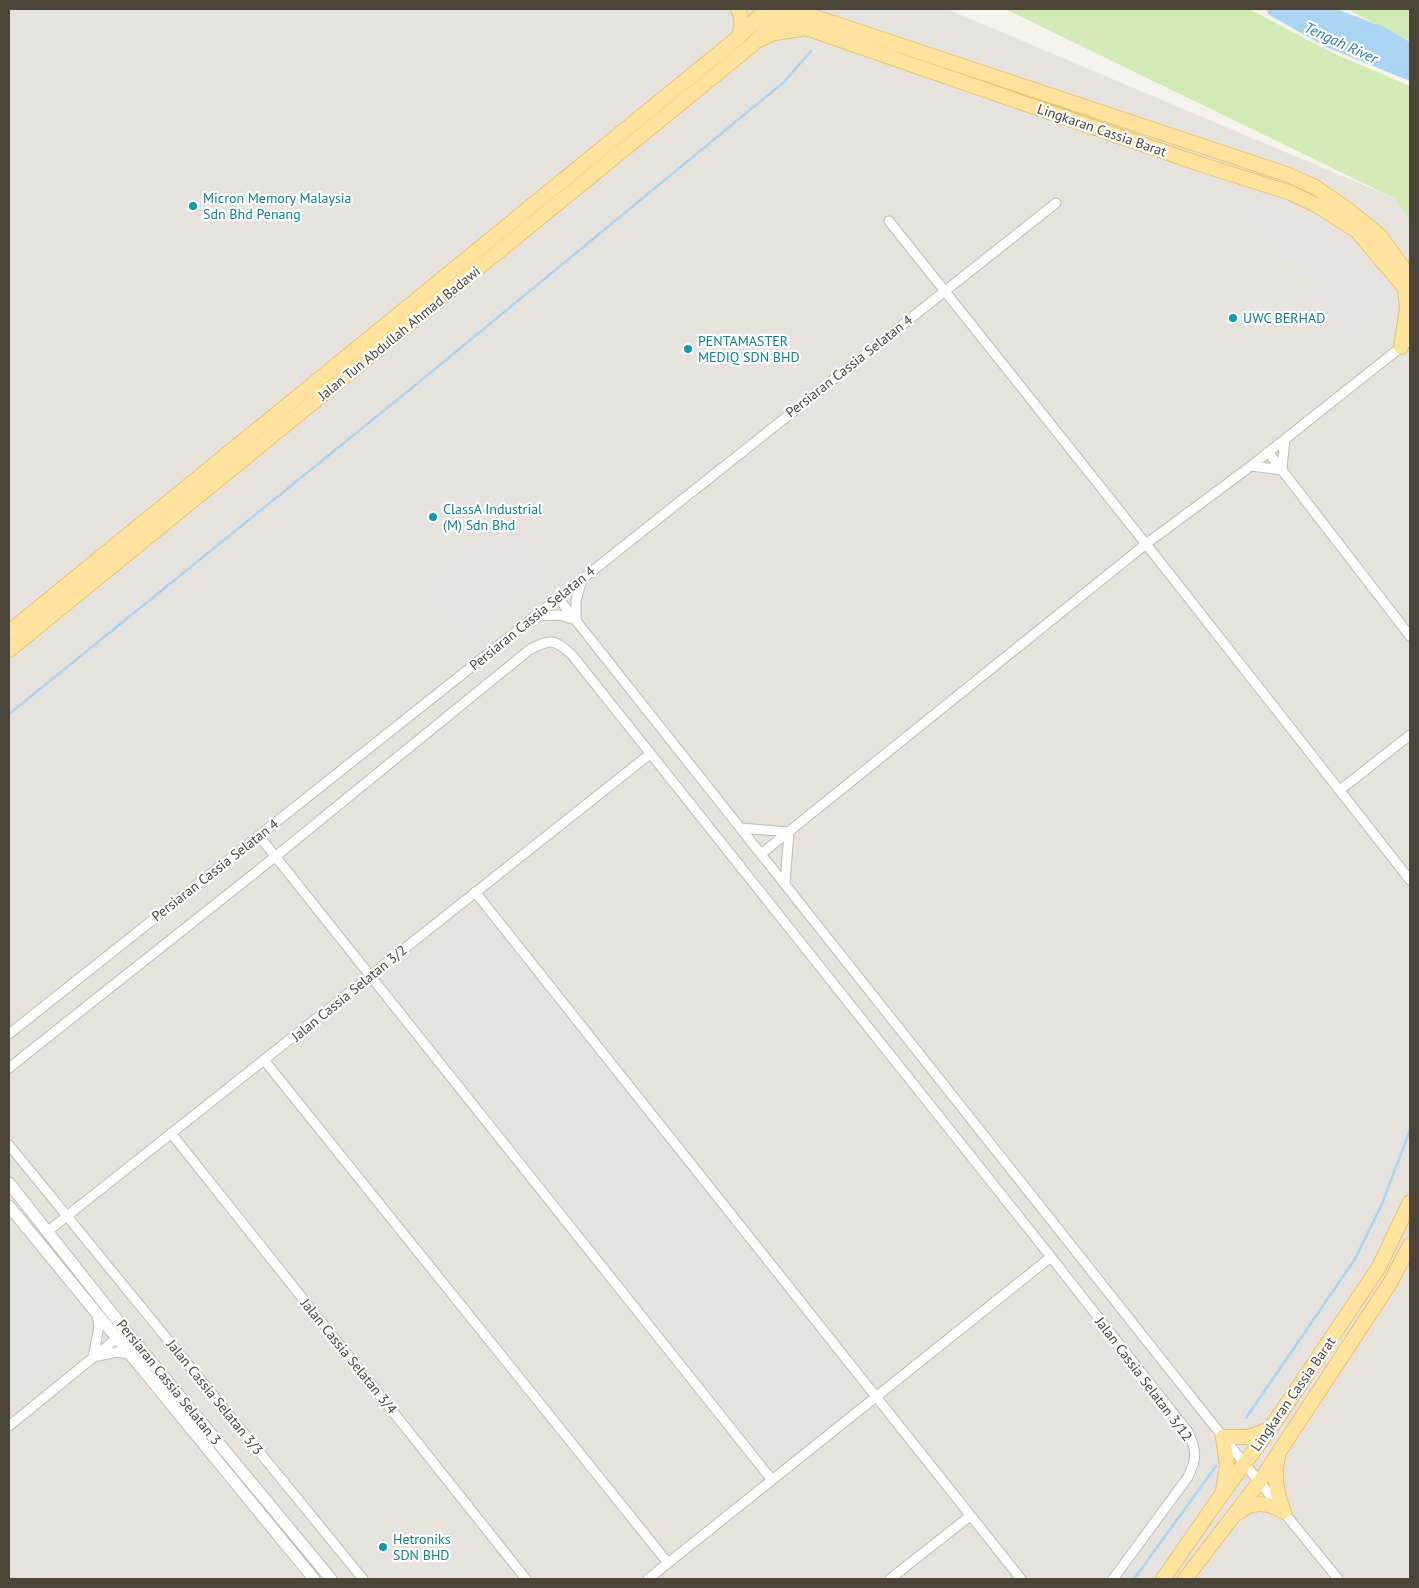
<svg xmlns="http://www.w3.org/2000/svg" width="1419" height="1588" viewBox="0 0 1419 1588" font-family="'PT Sans',sans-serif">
<rect width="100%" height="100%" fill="#f6f3ec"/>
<!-- industrial -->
<path fill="#e6e2dd" d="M 9,9 L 947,9 L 1394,198 L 1410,220 L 1410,1579 L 9,1579 Z"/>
<!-- green -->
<path fill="#d2eab5" d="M 1005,9 L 1249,9 L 1331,52 L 1410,86 L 1410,220 L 1394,198 Z
M 1346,9 L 1410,9 L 1410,41 Z"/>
<!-- parking -->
<path fill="#e5e3e0" d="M 1263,200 L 1344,243 L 1385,291 L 1358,342 L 1252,210 Z
M 508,522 L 550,573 L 471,638 L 429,586 Z
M 468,916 L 482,919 L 851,1389 L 849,1403 L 784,1458 L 766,1454 L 394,988 L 398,973 Z
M 16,1240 L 80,1322 L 80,1345 L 9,1403 L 9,1246 Z"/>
<!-- water -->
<path fill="#a9d4f2" d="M 1270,9 L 1336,9 L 1384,27 L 1410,42 L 1410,77 Z"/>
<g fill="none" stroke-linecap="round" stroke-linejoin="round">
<!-- stream -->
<path stroke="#a9d4f2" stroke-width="2.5" d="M 9,714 L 413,387 L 784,82 L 811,51
M 1246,1418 L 1355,1259 L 1382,1204 L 1410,1130
M 1134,1579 L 1216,1466"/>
<!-- river -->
<path stroke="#a9d4f2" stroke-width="15" d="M 1274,9 L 1329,40 L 1410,73"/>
<!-- minor casing -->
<g stroke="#c2bbae" stroke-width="11">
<path id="minor" d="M 889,221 L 1146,544 L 1410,880
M 1268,452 L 1410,636
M 1251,466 L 1283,470
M 1282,468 L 1285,439
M 558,598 L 1223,1437 L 1338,1579
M 535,616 L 559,615 L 576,620 L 576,601 L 582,579
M 1340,790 L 1410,735
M 741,828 L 789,832 L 785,883
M 259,836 L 772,1480
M 761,854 L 1146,544 L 1251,466 L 1410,340
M 475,892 L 1021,1579
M 9,1034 L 1056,203
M 264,1060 L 668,1563
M 9,1068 L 276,856 L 529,650 C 550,639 554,638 572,655 L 1051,1257 L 1188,1432 C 1197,1451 1197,1458 1188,1477 L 1113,1579
M 171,1133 L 526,1579
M 9,1145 L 363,1579
M 48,1231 L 650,754
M 98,1356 L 117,1352 L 129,1354
M 93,1358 L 99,1326 L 97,1315
M 9,1426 L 122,1334
M 648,1579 L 1051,1257
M 890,1579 L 970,1516"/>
</g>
<!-- tertiary casing -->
<g stroke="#c2bbae" stroke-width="13">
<path id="tertiary" d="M 9,1183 L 126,1331 L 331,1579
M 9,1206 L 314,1579"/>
</g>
<!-- primary casing -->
<g stroke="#e6c16a" stroke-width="16">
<path id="primary" d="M 738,9 C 743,19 742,26 739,36
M 791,9 L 1286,174 L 1315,187 L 1347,209 L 1380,236 L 1410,277
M 768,15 L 1200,164 L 1291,193 L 1318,206 L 1357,231 L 1405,288 L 1410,296
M 759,40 L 774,33 L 801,29
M 1401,347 L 1407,308 L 1405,288
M 9,632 L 740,36 L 766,9
M 9,650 L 752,45 L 776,18 L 781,9
M 1278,1457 C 1273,1477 1277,1494 1284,1512
M 1223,1491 L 1227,1466 L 1223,1437 L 1248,1437 L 1270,1429
M 1239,1512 C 1254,1500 1269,1503 1284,1512
M 1163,1579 L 1222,1494 L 1270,1429 L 1379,1267 L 1410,1202
M 1185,1579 L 1260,1481 L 1390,1283 L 1410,1245"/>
</g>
<!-- minor -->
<use href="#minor" stroke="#fff" stroke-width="9"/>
<!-- tertiary -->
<use href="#tertiary" stroke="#fff" stroke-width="11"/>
<!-- primary -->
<use href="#primary" stroke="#ffe39c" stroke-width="14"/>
</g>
<!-- markers -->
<g fill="#0f9aa8" stroke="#fff" stroke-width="2">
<circle cx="193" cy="206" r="5"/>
<circle cx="1233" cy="318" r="5"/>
<circle cx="688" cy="349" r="5"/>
<circle cx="433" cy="517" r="5"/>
<circle cx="383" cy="1547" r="5"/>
</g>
<g text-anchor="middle" stroke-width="4.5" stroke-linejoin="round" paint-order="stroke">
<!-- street labels -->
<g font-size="14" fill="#4b4439" stroke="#fff">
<text transform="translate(1102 130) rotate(19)" y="5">Lingkaran Cassia Barat</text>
<text transform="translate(399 333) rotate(-39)" y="5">Jalan Tun Abdullah Ahmad Badawi</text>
<text transform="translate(849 366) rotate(-38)" y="5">Persiaran Cassia Selatan 4</text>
<text transform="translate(532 618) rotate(-39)" y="5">Persiaran Cassia Selatan 4</text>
<text transform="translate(215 870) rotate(-38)" y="5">Persiaran Cassia Selatan 4</text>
<text transform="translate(349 993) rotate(-39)" y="5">Jalan Cassia Selatan 3/2</text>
<text transform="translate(349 1356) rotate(51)" y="5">Jalan Cassia Selatan 3/4</text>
<text transform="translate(1144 1379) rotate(53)" y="5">Jalan Cassia Selatan 3/12</text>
<text transform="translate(169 1382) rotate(51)" y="5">Persiaran Cassia Selatan 3</text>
<text transform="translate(1293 1394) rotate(-55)" y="5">Lingkaran Cassia Barat</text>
<text transform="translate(215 1397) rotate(51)" y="5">Jalan Cassia Selatan 3/3</text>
</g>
<!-- culture labels -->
<g font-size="14" fill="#0d838f" stroke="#fff" text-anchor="start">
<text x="203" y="203">Micron Memory Malaysia<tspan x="203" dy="16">Sdn Bhd Penang</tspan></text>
<text x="1243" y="323">UWC BERHAD</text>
<text x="698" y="346">PENTAMASTER<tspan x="698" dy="16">MEDIQ SDN BHD</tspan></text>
<text x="443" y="514">ClassA Industrial<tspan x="443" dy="16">(M) Sdn Bhd</tspan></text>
<text x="393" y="1544">Hetroniks<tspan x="393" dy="16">SDN BHD</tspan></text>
</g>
<!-- water labels -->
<g font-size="15" font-style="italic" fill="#2e7ab2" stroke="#fff">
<text transform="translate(1341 43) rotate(25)" y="5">Tengah River</text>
</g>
</g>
<!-- border -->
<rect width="1419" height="1588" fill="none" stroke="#4b4439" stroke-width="20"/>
</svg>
